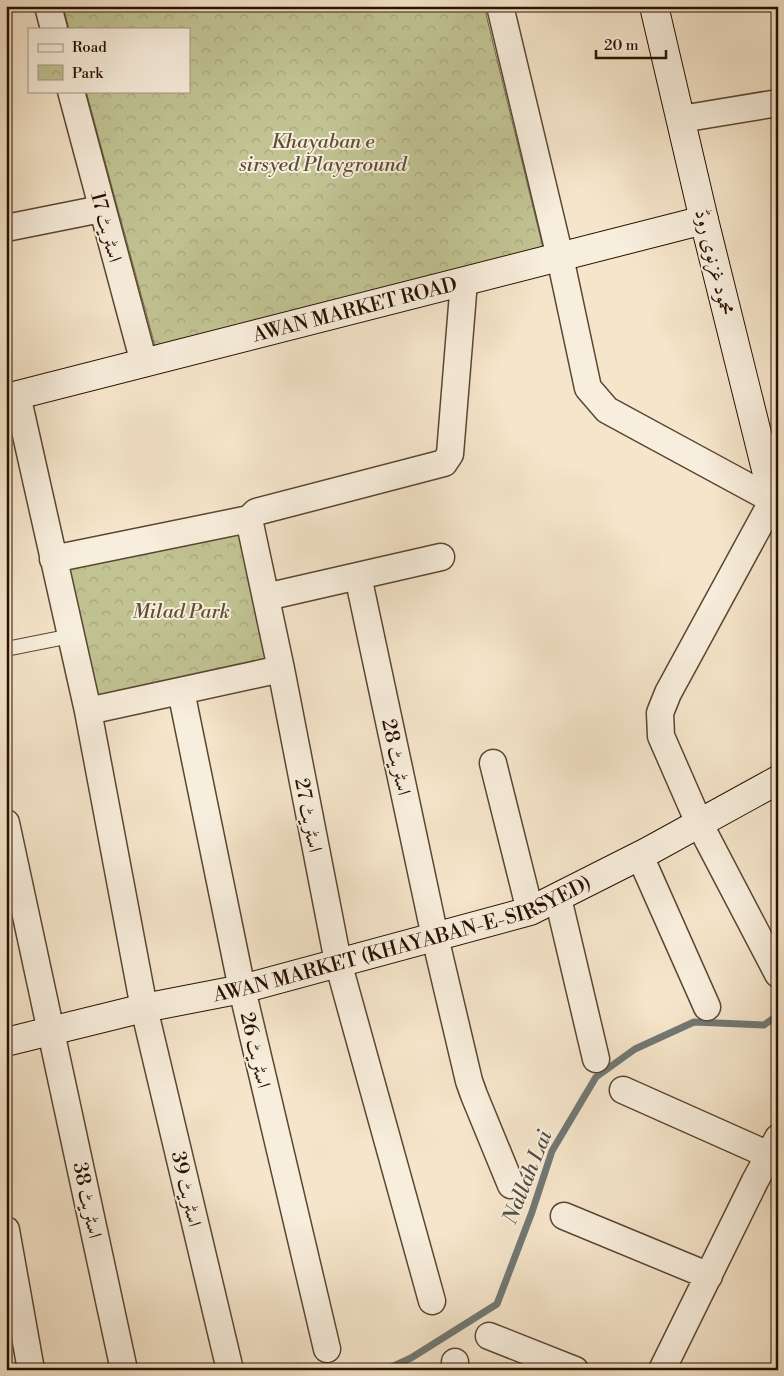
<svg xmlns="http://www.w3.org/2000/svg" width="784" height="1376" viewBox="0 0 784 1376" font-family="'Libre Bodoni',Amiri,serif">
<defs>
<pattern id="park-crowns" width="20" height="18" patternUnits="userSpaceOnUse" patternTransform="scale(1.25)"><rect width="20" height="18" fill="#c1c393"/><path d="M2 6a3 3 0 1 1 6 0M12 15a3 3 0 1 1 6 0" fill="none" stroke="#a6a67d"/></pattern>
</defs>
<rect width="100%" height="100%" fill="#f5e5ca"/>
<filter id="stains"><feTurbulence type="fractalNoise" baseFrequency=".004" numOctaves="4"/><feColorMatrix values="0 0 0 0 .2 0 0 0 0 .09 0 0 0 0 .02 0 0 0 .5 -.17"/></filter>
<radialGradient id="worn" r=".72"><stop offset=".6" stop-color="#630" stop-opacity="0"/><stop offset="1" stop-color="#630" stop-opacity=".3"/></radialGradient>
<!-- park -->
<path fill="url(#park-crowns)" stroke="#746a4a" d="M 63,6 L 484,6 L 543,248 L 155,346 L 86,91 L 189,91 L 189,29 L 69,29 Z
M 244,524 L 271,661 L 96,702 L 64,567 Z"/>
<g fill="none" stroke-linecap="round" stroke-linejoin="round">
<!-- stream -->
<path stroke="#717874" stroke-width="7" d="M 385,1370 L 411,1358 L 497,1304 L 532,1212 L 552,1151 L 596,1077 L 635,1049 L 694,1022 L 764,1025 L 778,1015"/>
<!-- lane casing -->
<g stroke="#5b4632" stroke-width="16">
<path id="lane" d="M 6,649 L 71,636"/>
</g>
<!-- street casing -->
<g stroke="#5b4632" stroke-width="29">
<path id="street" d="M 48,6 L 54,29
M 500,6 L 560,257 L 588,388 L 607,410 L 773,500 L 668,693 L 660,713 L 661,736 L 699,823 L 778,974
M 71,91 L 144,363
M 681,119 L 778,103
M 6,228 L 101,209
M 17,395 L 88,711 L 144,1008 L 230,1370
M 249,519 L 281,669 L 338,962 L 432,1301
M 53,559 L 249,519 L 256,512 L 444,463 L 450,454 L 464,281
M 358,576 L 435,937 L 469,1081 L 474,1095 L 511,1185
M 266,597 L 441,557
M 181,691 L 242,989 L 327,1349
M 88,711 L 281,669
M 493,763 L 530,911
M 6,823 L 124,1370
M 640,856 L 707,1007
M 558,898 L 596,1059
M 623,1090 L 769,1155
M 564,1216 L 709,1276
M 6,1230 L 31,1370
M 489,1336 L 575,1370
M 455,1362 L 455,1370
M 662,1370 L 755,1181 L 778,1138"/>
</g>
<!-- secondary casing -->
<g stroke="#281100" stroke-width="30">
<g id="secondary">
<path d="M 654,6 L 704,220 L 778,518"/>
<path id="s1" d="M 6,398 L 704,220"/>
<path id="s2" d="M 6,1042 L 144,1008 L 242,989 L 530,911 L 647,852 L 778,780"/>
</g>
</g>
<!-- lane -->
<use href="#lane" stroke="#f8eedd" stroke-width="14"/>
<!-- street -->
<use href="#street" stroke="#f8eedd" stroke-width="26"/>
<!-- secondary -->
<use href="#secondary" stroke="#f8eedd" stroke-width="28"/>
</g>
<g text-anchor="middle" stroke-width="4" stroke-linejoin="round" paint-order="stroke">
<!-- park labels -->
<g font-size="20" font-style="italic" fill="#5e4f33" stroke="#f8eedd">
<text x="323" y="148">Khayaban e<tspan x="323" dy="23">sirsyed Playground</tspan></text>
<text x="181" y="618">Milad Park</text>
</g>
<!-- street labels -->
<g font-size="20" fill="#281100" stroke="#f8eedd">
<text transform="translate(107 227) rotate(75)" y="7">اسٹریٹ 17</text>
<text transform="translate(715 262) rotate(76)" y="7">محمود غزنوی روڈ</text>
<text dy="7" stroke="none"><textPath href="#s1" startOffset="360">AWAN MARKET ROAD</textPath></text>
<text transform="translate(397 757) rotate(78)" y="7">اسٹریٹ 28</text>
<text transform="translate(309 815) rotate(79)" y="7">اسٹریٹ 27</text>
<text dy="7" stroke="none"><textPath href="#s2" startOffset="410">AWAN MARKET (KHAYABAN-E-SIRSYED)</textPath></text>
<text transform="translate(256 1050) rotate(77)" y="7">اسٹریٹ 26</text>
<text transform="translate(187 1189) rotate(77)" y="7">اسٹریٹ 39</text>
<text transform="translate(88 1200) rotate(78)" y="7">اسٹریٹ 38</text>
</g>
<!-- water labels -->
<g font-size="21" font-style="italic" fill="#534d44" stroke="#f8eedd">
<text transform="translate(527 1177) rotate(-68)" y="7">Nallah Lai</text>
</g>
</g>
<!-- margin -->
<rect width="784" height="1376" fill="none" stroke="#f5e5ca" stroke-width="25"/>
<rect x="8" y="8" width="769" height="1361" fill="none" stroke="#281100" stroke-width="2.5"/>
<rect x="12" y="12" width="759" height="1351" fill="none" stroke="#281100"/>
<!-- legend -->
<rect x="28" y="28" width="162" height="65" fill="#f8eedd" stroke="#a59685"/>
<rect x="38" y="44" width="25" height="8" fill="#f8eedd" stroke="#a59685"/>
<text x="72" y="52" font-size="15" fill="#281100">Road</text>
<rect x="38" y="65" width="25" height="15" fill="url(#park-crowns)" stroke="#a59685"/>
<text x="72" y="78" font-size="15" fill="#281100">Park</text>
<!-- scale -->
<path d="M596 50v8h70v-8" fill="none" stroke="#281100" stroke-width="2.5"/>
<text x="604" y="50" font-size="15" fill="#281100" stroke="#f8eedd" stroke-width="4" paint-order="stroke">20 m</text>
<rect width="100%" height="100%" filter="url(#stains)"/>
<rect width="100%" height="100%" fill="url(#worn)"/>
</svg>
